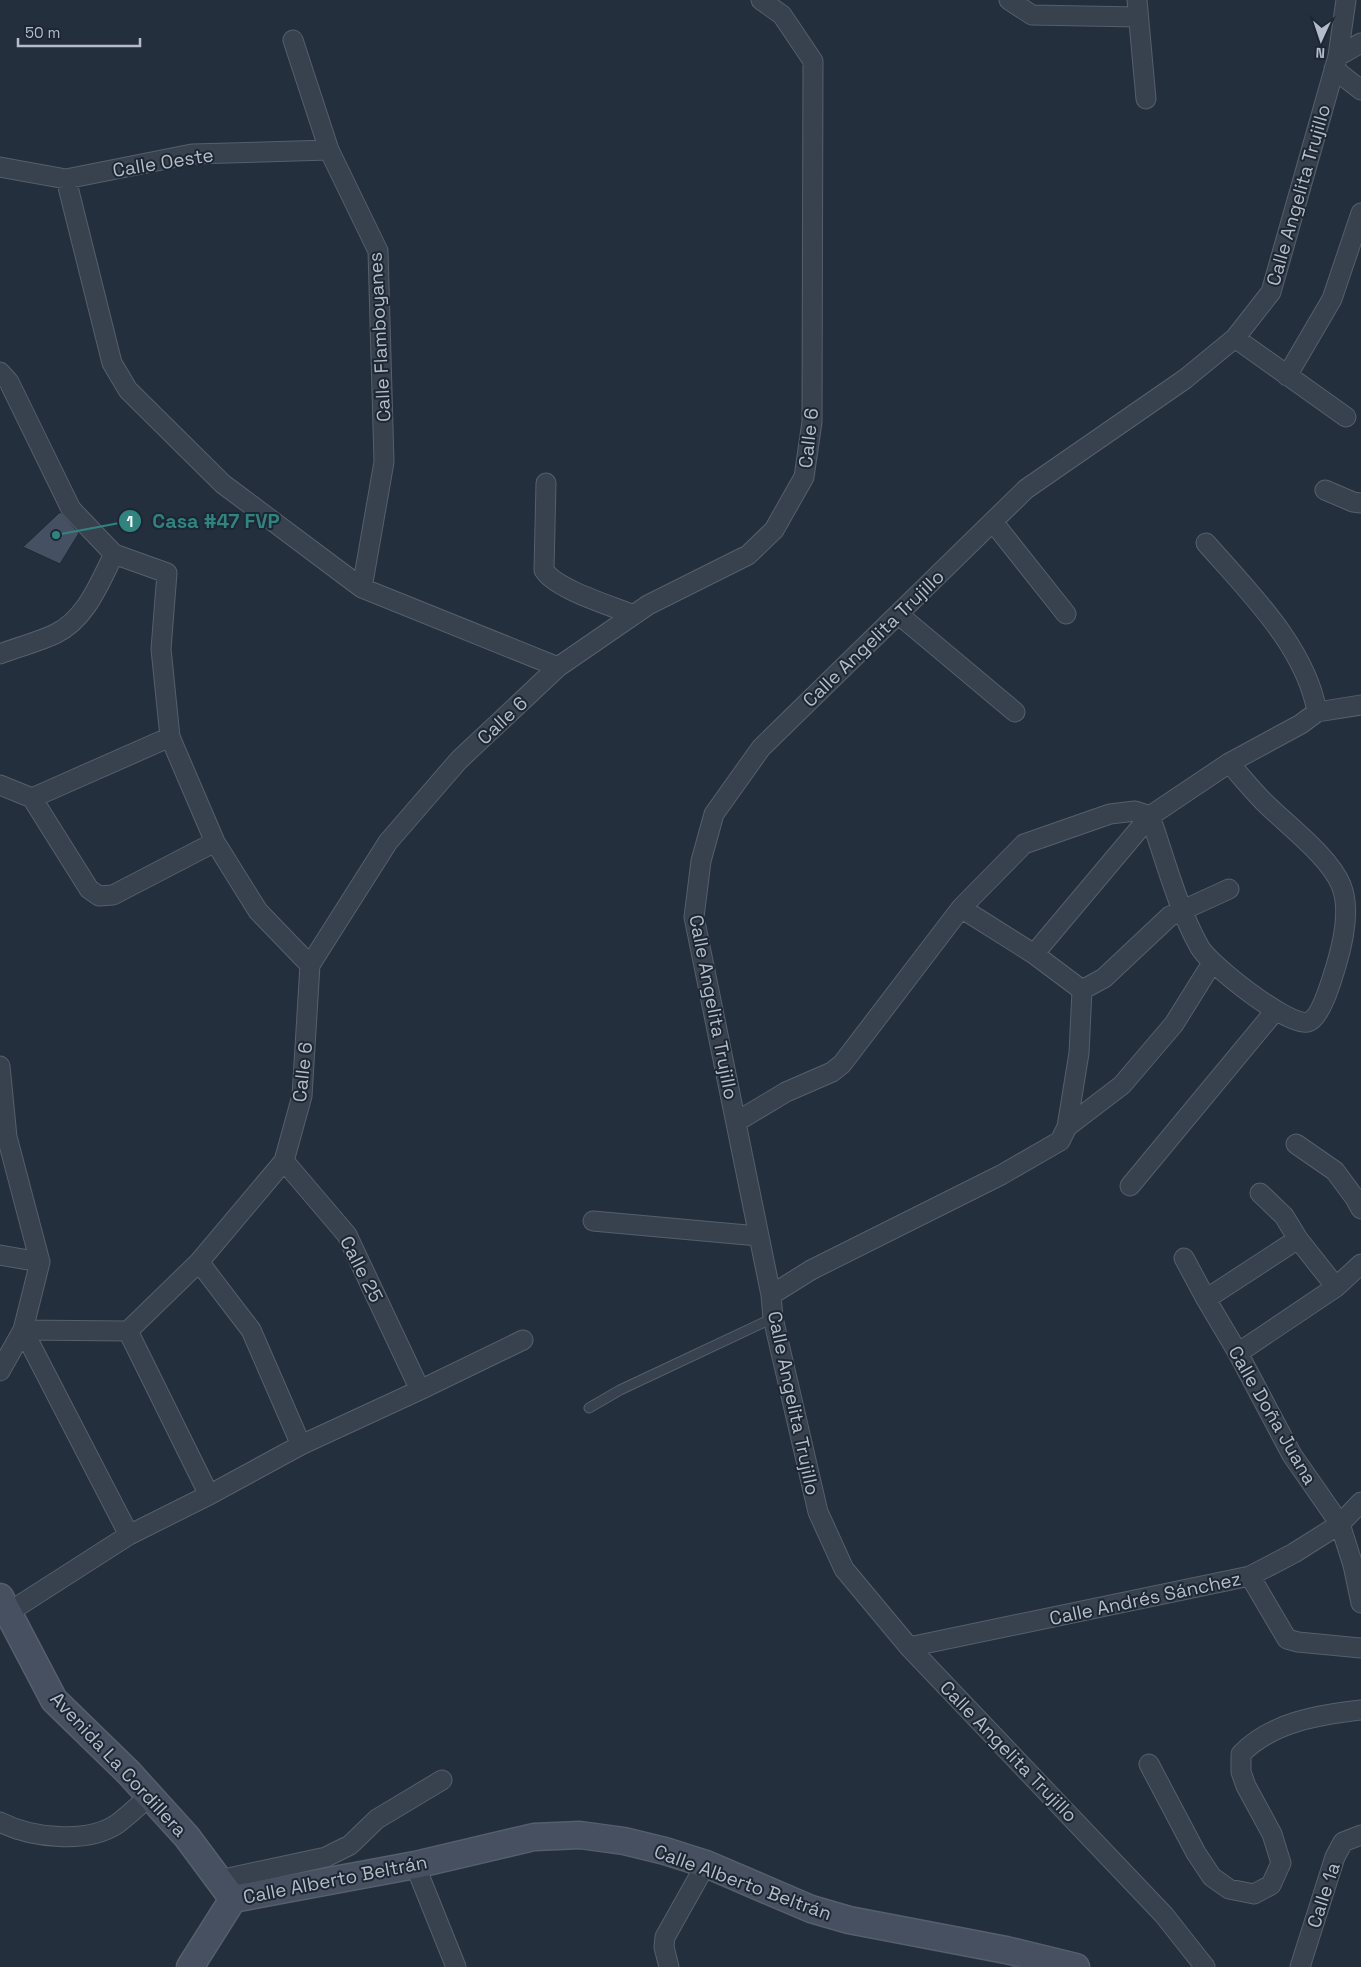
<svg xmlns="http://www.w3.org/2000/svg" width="1361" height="1967" viewBox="0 0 1361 1967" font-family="'Space Grotesk',sans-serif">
<rect width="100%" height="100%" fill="#242f3e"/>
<!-- building -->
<path fill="#455162" stroke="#1f2835" d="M 60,512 L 79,533 L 60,564 L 23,547 Z"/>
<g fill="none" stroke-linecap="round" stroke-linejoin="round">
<!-- lane casing -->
<g stroke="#565f6c" stroke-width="11">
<path id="lane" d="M 589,1408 L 620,1390 L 773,1318"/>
</g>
<!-- street casing -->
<g stroke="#565f6c" stroke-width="21">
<path id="street" d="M 1009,0 L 1032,15 L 1138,17
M 1137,0 L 1146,99
M 293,40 L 329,150 L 378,251 L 384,462 L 362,588
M 1338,56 L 1361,43
M 1334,69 L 1361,90
M 0,167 L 66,179 L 192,154 L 329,150
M 66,179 L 112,363 L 128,390 L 223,484 L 362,588 L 558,667
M 1235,338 L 1346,417
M 0,372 L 9,382 L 71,509 L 114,554 C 99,584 86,619 55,634 C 38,642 18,647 0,654
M 1287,376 L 1332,299 L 1361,213
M 546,483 L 544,570 C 555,589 612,606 634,615
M 1325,490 L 1353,502 L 1361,503
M 993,522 L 1066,614
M 1206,543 C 1248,591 1306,647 1317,712 L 1301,724 L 1229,763
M 114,554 L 167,573 L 161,649 L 170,737 L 215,842 L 258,911 L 310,965
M 898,614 L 1015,712
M 1317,712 L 1361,705
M 0,785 L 32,798 L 89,889 L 99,896 L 113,895 L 215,842
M 32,798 L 170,737
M 961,908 L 1024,844 L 1110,814 L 1135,811 L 1150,816 C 1165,859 1177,906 1199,946 C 1208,964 1290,1028 1308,1022 C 1321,1018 1332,979 1336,966 C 1343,943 1351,909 1341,885 C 1329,856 1287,825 1264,802 C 1252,790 1241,776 1229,763 L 1150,816 L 1034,954
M 0,1066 L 7,1137 L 40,1262 L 23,1330 L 0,1371
M 736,1122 L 786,1092 L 832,1072 L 842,1064 L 961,908 L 1034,954 L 1082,990 L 1104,978 L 1170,916 L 1229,889
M 1067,1127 L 1122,1085 L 1174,1024 L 1212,963
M 1296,1144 L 1335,1171 L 1355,1198 L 1361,1209
M 284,1161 L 347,1235 L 420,1390
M 1130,1186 L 1275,1011
M 1260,1193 L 1284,1216 L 1298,1239 L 1336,1287
M 593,1221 L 758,1236
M 0,1255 L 40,1262
M 1184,1258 L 1206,1299 L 1238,1353 L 1292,1455 L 1340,1524 L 1353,1565 L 1361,1603
M 199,1262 L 251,1330 L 301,1445
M 771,1295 L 811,1270 L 1001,1175 L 1060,1141 L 1067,1127 L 1079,1053 L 1082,990
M 1206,1299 L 1298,1239
M 23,1330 L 128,1331 L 199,1262 L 284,1161 L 302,1096 L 310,965 L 388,842 L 459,760 L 558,667 L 648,605 L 748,555 L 774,530 L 804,477 L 812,422 L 813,61 L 782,15 L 761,0
M 23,1330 L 129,1535
M 128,1331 L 209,1495
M 1238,1353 L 1336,1287 L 1361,1264
M 1250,1576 L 1287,1639 L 1298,1642 L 1361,1648
M 9,1612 L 129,1535 L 209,1495 L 301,1445 L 420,1390 L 523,1340
M 909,1647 L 1250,1576 L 1294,1553 L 1340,1524 L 1361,1502
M 1149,1764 L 1196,1853 L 1212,1877 L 1229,1889 L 1254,1894 L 1271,1885 L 1281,1863 L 1272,1834 L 1246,1786 L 1241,1772 L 1241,1754 C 1272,1722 1318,1715 1361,1710
M 0,1822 C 31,1838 87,1844 117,1824 C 128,1816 139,1805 150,1796
M 415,1865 L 456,1967
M 219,1880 L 326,1857 L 350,1845 L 377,1819 L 442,1780
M 669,1967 L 664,1947 L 665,1937 L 706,1864
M 1205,1967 L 1164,1915 L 909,1647 L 844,1569 L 818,1512 L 773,1318 L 771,1295 L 694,917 L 701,861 L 714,814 L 761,748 L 1026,489 L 1185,379 L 1235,338 L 1271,292 L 1338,56 L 1346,0
M 1300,1967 L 1335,1857 L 1343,1842 L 1361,1835"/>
</g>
<!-- secondary casing -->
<g stroke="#565f6c" stroke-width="29">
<path id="secondary" d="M 0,1597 L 54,1700 L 129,1773 L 187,1837 L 233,1899
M 233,1899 L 415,1865 L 534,1837 L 580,1835 L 624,1841 L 665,1851 L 706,1864 L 811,1909 L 849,1920 L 1006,1950 L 1076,1967
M 190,1967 L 233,1899"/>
</g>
<!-- lane -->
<use href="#lane" stroke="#38414e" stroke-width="9"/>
<!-- street -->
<use href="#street" stroke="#38414e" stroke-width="19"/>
<!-- secondary -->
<use href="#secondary" stroke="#465061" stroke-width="26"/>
</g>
<g text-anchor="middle" stroke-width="4" stroke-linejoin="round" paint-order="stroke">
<!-- street labels -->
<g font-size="19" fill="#b4bcc9" stroke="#1d2633">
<text transform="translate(163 162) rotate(-9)" y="7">Calle Oeste</text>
<text transform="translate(1298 195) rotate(-74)" y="7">Calle Angelita Trujillo</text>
<text transform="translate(379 337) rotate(-93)" y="7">Calle Flamboyanes</text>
<text transform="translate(808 438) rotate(-84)" y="7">Calle 6</text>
<text transform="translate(873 638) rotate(-44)" y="7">Calle Angelita Trujillo</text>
<text transform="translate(502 720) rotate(-43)" y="7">Calle 6</text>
<text transform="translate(714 1007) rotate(79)" y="7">Calle Angelita Trujillo</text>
<text transform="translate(302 1072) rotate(-84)" y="7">Calle 6</text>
<text transform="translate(362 1269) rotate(63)" y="7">Calle 25</text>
<text transform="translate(794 1403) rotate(78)" y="7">Calle Angelita Trujillo</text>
<text transform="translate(1273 1415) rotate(60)" y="7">Calle Doña Juana</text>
<text transform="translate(1145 1598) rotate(-12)" y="7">Calle Andrés Sánchez</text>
<text transform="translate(1009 1751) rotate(46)" y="7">Calle Angelita Trujillo</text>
<text transform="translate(119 1764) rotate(47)" y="7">Avenida La Cordillera</text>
<text transform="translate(335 1879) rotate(-11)" y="7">Calle Alberto Beltrán</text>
<text transform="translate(743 1882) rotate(20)" y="7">Calle Alberto Beltrán</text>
<text transform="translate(1323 1895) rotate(-72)" y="7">Calle 1a</text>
</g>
</g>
<!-- callouts -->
<path fill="none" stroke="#308480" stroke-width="2" d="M56 535L130 521"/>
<g fill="#308480" stroke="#1d2633" stroke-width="2">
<circle cx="56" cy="535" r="5"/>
<circle cx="130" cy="521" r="12"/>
</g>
<g font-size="15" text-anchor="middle" font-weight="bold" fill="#fff">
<text x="130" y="527">1</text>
</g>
<g font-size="20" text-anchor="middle" font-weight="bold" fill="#308480" stroke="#1d2633" stroke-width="4" stroke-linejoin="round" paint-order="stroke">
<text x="216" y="528">Casa #47 FVP</text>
</g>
<!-- north arrow -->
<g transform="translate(1321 40) rotate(183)" stroke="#1d2633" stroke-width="4" paint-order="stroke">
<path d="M0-4L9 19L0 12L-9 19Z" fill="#b4bcc9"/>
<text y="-8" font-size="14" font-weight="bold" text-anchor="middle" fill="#b4bcc9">N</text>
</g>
<!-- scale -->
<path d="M18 38v8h122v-8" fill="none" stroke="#b4bcc9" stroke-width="2.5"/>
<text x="25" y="38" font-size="15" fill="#b4bcc9" stroke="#1d2633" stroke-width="4" paint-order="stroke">50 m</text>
</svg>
